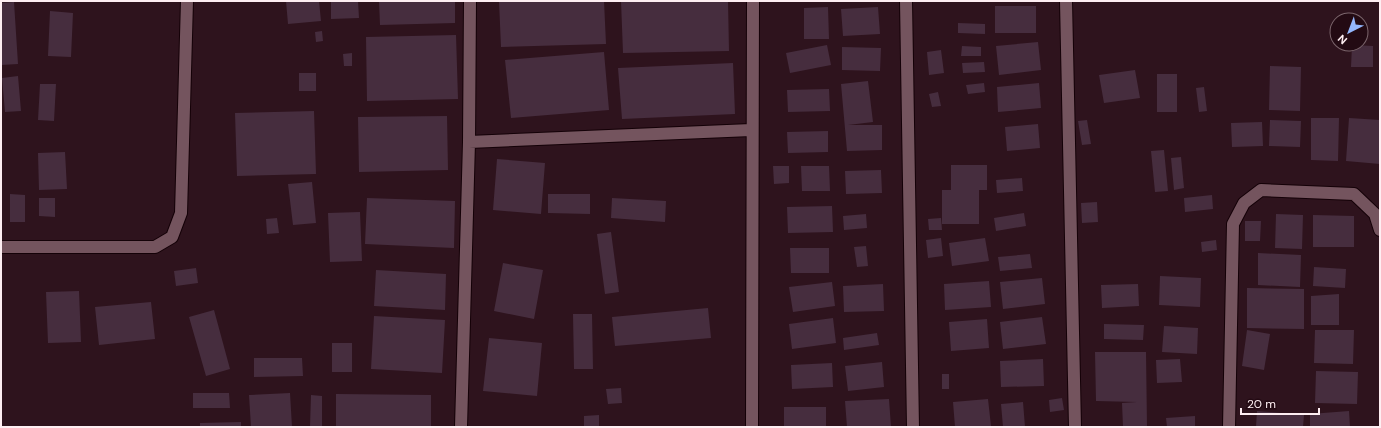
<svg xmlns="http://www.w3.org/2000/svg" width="1381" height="428" viewBox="0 0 1381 428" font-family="'DM Sans',sans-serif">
<rect width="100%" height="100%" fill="#2e131d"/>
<!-- building -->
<path fill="#462d3e" d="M 286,1 L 319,1 L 321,21 L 288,24 Z
M 331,1 L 358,1 L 359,18 L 331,19 Z
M 379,1 L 455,1 L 455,23 L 380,25 Z
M 499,1 L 604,1 L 606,44 L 501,47 Z
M 621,1 L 728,1 L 729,51 L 623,53 Z
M 14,2 L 18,64 L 1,65 L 1,3 Z
M 995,6 L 1036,6 L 1036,33 L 995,33 Z
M 828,7 L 829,39 L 804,39 L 804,8 Z
M 878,7 L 880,34 L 843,36 L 841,9 Z
M 50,11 L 73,13 L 71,57 L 48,56 Z
M 958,23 L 985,24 L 985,34 L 958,33 Z
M 322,31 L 323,41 L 316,42 L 315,32 Z
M 456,35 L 458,99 L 367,101 L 366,37 Z
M 1038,42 L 1041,70 L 999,75 L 996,46 Z
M 827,45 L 831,65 L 790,73 L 786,53 Z
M 1352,45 L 1373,46 L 1373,67 L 1351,67 Z
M 962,46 L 981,47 L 981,56 L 961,56 Z
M 842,47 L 881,48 L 880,71 L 842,70 Z
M 941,50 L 944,73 L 929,75 L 927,52 Z
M 604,52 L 609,110 L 511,118 L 505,60 Z
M 352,53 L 352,66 L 344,66 L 343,54 Z
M 984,62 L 985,72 L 963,73 L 962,63 Z
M 733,63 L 735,114 L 622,119 L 618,68 Z
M 1270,66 L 1301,67 L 1300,111 L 1269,110 Z
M 1135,70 L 1140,98 L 1104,103 L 1099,75 Z
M 299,73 L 316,73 L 316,91 L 299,91 Z
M 1157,74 L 1177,74 L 1177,112 L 1157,112 Z
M 18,76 L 21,111 L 5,112 L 2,78 Z
M 868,81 L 873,122 L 848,125 L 882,125 L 882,150 L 847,151 L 841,84 Z
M 984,83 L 985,92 L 968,94 L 966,85 Z
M 1039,83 L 1041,108 L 998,112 L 997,87 Z
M 40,84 L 56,84 L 54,121 L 38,120 Z
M 1204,87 L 1207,111 L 1199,112 L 1196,88 Z
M 829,89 L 830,111 L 788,112 L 787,90 Z
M 938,92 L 941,106 L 932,107 L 929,94 Z
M 314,111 L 316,174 L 237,176 L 235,113 Z
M 447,116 L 448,170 L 359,172 L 358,117 Z
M 1311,118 L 1339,118 L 1338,161 L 1311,160 Z
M 1349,118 L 1380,120 L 1380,164 L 1346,161 Z
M 1087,120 L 1091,144 L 1082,145 L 1078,121 Z
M 1270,120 L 1301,121 L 1300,147 L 1269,146 Z
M 1262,122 L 1263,146 L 1232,147 L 1231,123 Z
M 1038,124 L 1040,148 L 1007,151 L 1005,127 Z
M 828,131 L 828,152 L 788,153 L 787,132 Z
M 1164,150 L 1168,191 L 1155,192 L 1151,151 Z
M 65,152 L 67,189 L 39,190 L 38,153 Z
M 1181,157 L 1184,188 L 1174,190 L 1171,158 Z
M 497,159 L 545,163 L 541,214 L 493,210 Z
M 951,165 L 987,165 L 987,190 L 979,190 L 979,224 L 942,224 L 942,190 L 951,190 Z
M 773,166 L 789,166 L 789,183 L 774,184 Z
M 801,166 L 829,166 L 830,191 L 802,191 Z
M 881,170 L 882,193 L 846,194 L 845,171 Z
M 1022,178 L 1023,191 L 997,193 L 996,180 Z
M 312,182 L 316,223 L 293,225 L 288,184 Z
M 10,194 L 25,195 L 25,222 L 10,222 Z
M 548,194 L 590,194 L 590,214 L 548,213 Z
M 1212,195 L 1213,209 L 1185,212 L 1184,198 Z
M 39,198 L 55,198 L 55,217 L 39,216 Z
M 367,198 L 455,201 L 454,248 L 365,244 Z
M 612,198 L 666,201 L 665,222 L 611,218 Z
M 1097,202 L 1098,222 L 1082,223 L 1081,203 Z
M 832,206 L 833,232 L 788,233 L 787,207 Z
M 360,212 L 362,261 L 330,262 L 328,213 Z
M 1024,213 L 1026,226 L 996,231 L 994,218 Z
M 866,214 L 867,228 L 844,230 L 843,216 Z
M 1276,214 L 1303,215 L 1302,249 L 1275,248 Z
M 1313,215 L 1354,216 L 1354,247 L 1313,247 Z
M 277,218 L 279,233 L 267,234 L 266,219 Z
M 941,218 L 942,230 L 929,230 L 928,219 Z
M 1245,221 L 1261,221 L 1260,241 L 1245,241 Z
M 611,232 L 619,292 L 605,294 L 597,234 Z
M 941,238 L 943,256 L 928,258 L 926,240 Z
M 985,238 L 989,261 L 952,266 L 949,243 Z
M 1216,240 L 1217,250 L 1202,252 L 1201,242 Z
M 866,246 L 868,266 L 857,267 L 854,247 Z
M 790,248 L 829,248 L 829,273 L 791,273 Z
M 1258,253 L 1301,255 L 1300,287 L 1258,285 Z
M 1030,254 L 1032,268 L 1000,271 L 998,257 Z
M 503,263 L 543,270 L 534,319 L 494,311 Z
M 1314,267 L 1346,269 L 1345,288 L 1313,286 Z
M 196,268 L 198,283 L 176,286 L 174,271 Z
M 376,270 L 446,274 L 445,310 L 374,306 Z
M 1160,276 L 1201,278 L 1200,307 L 1159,305 Z
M 1042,278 L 1045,304 L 1003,309 L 1000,282 Z
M 989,281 L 991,307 L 945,310 L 944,284 Z
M 832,282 L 835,306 L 793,312 L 789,287 Z
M 883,284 L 884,311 L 844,312 L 843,286 Z
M 1138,284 L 1139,306 L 1102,308 L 1101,285 Z
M 1247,288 L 1304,289 L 1304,329 L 1247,328 Z
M 79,291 L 81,342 L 48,343 L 46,292 Z
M 1339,294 L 1339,325 L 1311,325 L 1311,296 Z
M 151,302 L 155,339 L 99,345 L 95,307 Z
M 708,308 L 711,338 L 615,346 L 612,317 Z
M 214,310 L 230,369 L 206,376 L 189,317 Z
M 573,314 L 592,314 L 593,369 L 574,369 Z
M 374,316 L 445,320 L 442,373 L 371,369 Z
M 1042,317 L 1046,344 L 1003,349 L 1000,322 Z
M 833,318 L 836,343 L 792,349 L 789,324 Z
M 987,319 L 989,348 L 951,351 L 949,322 Z
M 1104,324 L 1144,325 L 1143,340 L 1104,339 Z
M 1164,326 L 1198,328 L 1197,354 L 1162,352 Z
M 1247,330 L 1270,334 L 1264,370 L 1242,366 Z
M 1315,330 L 1354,330 L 1353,364 L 1314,363 Z
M 877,333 L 879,345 L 844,350 L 843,338 Z
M 489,338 L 542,343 L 537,396 L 483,391 Z
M 332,343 L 352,343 L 352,372 L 332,372 Z
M 1095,352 L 1146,352 L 1147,427 L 1123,427 L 1122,403 L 1137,402 L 1096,401 Z
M 254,358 L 302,358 L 303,376 L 254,377 Z
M 1043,359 L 1044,386 L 1001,387 L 1000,361 Z
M 1180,359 L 1182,382 L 1157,383 L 1156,360 Z
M 882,362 L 884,387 L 848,391 L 845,366 Z
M 832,363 L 833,387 L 792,389 L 791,365 Z
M 1316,371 L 1358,372 L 1357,404 L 1315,403 Z
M 942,374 L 949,374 L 949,389 L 942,389 Z
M 621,388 L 622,403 L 608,404 L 606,389 Z
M 193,393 L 229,393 L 230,408 L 193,408 Z
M 290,393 L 292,427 L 251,427 L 249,395 Z
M 336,394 L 431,395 L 431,427 L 336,427 Z
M 311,395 L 322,396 L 322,427 L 310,427 Z
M 1062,398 L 1064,410 L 1050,412 L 1049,400 Z
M 889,399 L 891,427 L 847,427 L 845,401 Z
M 988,399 L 991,426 L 955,427 L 953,402 Z
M 1023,402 L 1025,427 L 1003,427 L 1001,404 Z
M 784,407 L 826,407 L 826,427 L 784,427 Z
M 1257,411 L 1304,415 L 1303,427 L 1256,427 Z
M 1349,411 L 1350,427 L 1310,427 L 1310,414 Z
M 599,415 L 599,427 L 584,427 L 584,416 Z
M 1195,416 L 1195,426 L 1167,427 L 1166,418 Z
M 241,422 L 241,427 L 200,427 L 200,423 Z"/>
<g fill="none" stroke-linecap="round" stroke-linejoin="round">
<!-- street casing -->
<g stroke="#140107" stroke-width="14">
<path id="street" d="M 906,1 L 913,427
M 1066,1 L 1075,427
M 469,142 L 470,1
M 1,247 L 155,247 L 172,237 L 181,213 L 187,1
M 461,427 L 469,142 L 751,130
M 752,427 L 753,1
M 1229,427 L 1233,224 L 1244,203 L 1261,190 L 1354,194 L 1375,214 L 1380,230"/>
</g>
<!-- street -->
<use href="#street" stroke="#74545e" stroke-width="12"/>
</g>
<!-- border -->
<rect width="1381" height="428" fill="none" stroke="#feeef2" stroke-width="4"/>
<!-- north arrow -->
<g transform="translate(1349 32) rotate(222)"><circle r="19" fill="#230a13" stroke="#7b656c"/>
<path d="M0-3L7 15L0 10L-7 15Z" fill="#94b7fd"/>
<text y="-6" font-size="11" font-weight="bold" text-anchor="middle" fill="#feeef2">N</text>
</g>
<!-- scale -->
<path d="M1241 408v6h78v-6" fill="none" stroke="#feeef2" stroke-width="2"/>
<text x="1247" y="408" font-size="12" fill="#feeef2" stroke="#230a13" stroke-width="3" paint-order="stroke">20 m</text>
</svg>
